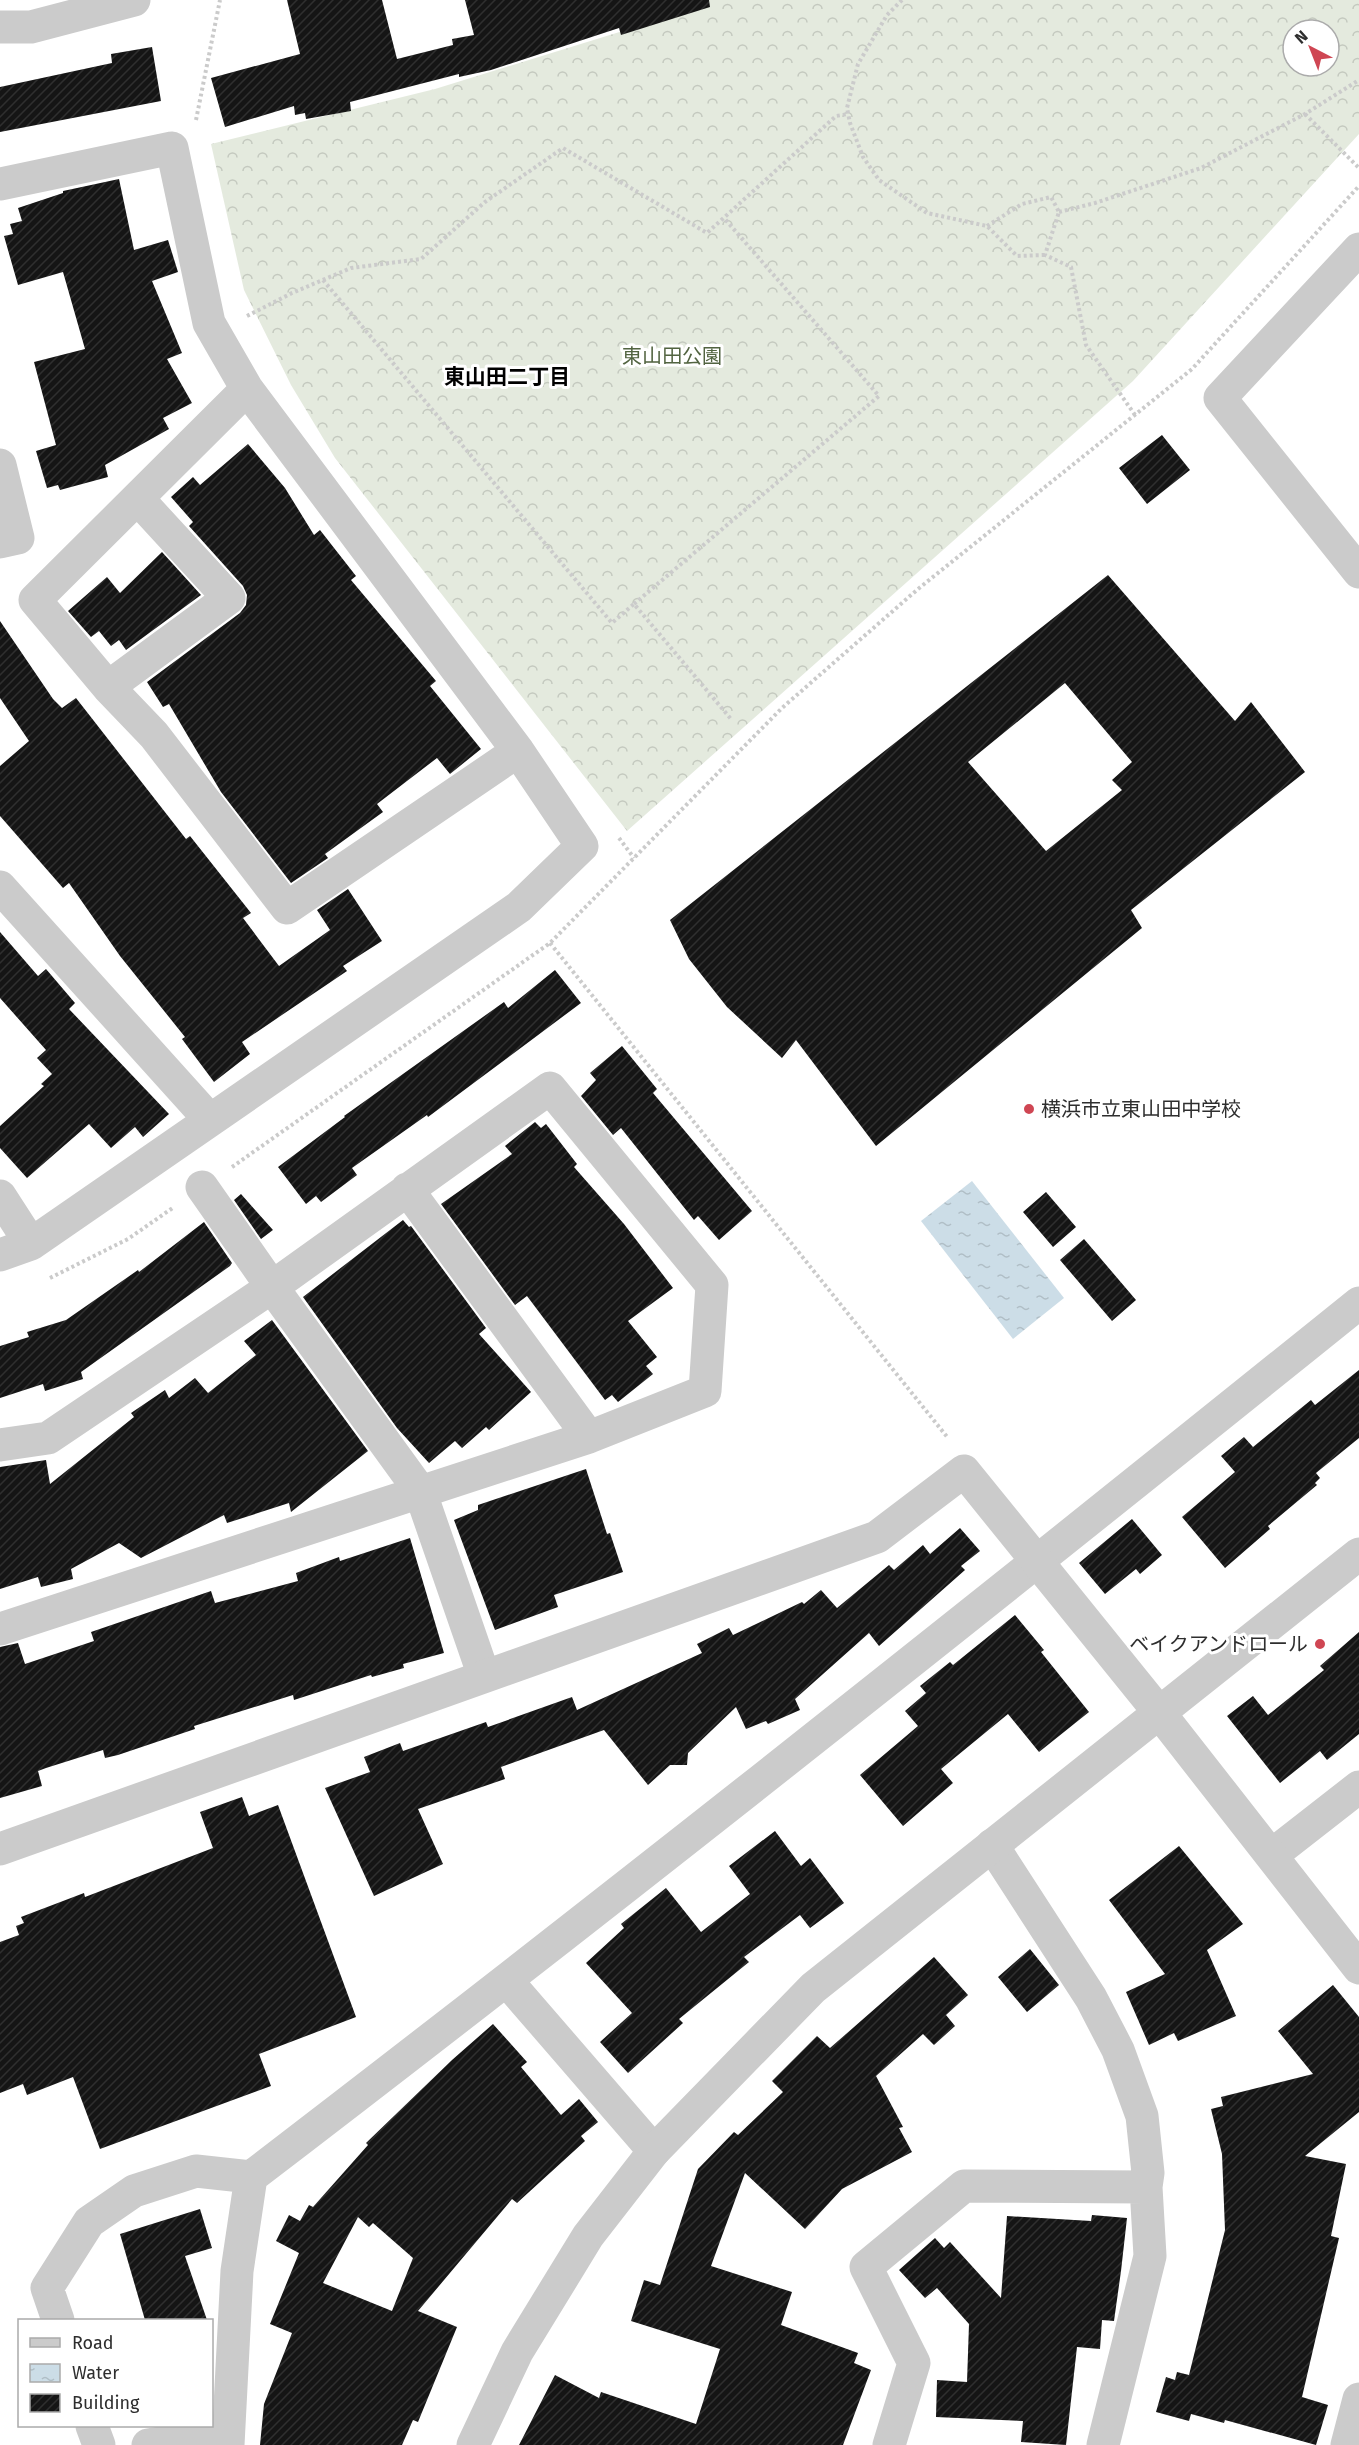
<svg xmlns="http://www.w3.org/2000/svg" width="1359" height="2445" viewBox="0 0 1359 2445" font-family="'Fira Sans','Noto Sans JP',sans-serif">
<defs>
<pattern id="forest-crowns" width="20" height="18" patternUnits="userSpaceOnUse" patternTransform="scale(1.5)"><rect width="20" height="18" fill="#e4eade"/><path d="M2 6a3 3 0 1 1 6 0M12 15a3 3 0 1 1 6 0" fill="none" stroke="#c4c9bf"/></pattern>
<pattern id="water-ripples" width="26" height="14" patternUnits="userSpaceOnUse" patternTransform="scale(1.5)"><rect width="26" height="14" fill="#ccdde7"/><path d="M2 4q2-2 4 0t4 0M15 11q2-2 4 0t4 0" fill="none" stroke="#b0bec6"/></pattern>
<pattern id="building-hatch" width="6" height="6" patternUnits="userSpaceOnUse" patternTransform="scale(1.5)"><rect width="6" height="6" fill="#151515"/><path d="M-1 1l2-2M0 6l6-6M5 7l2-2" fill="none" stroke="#2f2f2f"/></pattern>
</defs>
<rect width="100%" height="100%" fill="#fff"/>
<!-- forest -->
<path fill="url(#forest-crowns)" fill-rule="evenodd" d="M 694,0 L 1359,0 L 1359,134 L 1133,381 L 627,831 L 335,458 L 291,385 L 244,290 L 211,144 L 435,89 L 697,8 ZM 1293,30 L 1329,30 L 1329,66 L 1293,66 Z"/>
<!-- water -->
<path fill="url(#water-ripples)" d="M 972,1181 L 1064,1298 L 1013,1339 L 921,1221 Z"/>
<!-- building -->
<path fill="url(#building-hatch)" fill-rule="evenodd" d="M 287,0 L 382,0 L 397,59 L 453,45 L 452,39 L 474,35 L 465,0 L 709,0 L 710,7 L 621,35 L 619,28 L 491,70 L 459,77 L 459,74 L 350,102 L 351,111 L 306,119 L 305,113 L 295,115 L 294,106 L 225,127 L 211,78 L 300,54 Z
M 152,47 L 161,101 L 0,132 L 0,87 L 112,63 L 111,54 Z
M 119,179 L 134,250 L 168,240 L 178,272 L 152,281 L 182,353 L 167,359 L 192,403 L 163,418 L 169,429 L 105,465 L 108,477 L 60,490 L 58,485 L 47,488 L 36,451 L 56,445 L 34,362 L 85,349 L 63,272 L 18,285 L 4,236 L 13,234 L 10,224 L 22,221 L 18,208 L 63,193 L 63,191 Z
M 1162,435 L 1190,470 L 1147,504 L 1119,468 Z
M 248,444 L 285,488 L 314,535 L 320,530 L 356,576 L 351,580 L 436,681 L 430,686 L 481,749 L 450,774 L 437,758 L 377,804 L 383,812 L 325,854 L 328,858 L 291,883 L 221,792 L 169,704 L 163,707 L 147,682 L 240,613 L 246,605 L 247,595 L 243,586 L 189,526 L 193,522 L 171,497 L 193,477 L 200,485 Z
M 162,552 L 201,595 L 126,650 L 119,640 L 111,646 L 99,631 L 91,637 L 68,611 L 107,577 L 120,593 Z
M 1108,575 L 1235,721 L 1251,702 L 1305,772 L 1131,910 L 1142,928 L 876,1146 L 796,1040 L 782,1058 L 727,1007 L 689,959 L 670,920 ZM 1065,683 L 1132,762 L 1112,780 L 1122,790 L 1046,851 L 968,762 Z
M 0,621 L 53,699 L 62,708 L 76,698 L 186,839 L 190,836 L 251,913 L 243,918 L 279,966 L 330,930 L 317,910 L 348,889 L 382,941 L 343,966 L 347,971 L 242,1042 L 250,1054 L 214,1082 L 182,1039 L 185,1037 L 120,956 L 69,883 L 63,888 L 0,816 L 0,766 L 29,741 L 0,698 Z
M 0,932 L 38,976 L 46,969 L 75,1003 L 69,1009 L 169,1114 L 143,1137 L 135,1127 L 111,1148 L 89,1124 L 27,1178 L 0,1148 L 0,1126 L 44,1086 L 41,1084 L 52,1074 L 37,1058 L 46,1050 L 0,998 Z
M 555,970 L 581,1003 L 428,1117 L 427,1115 L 352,1168 L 357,1175 L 321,1202 L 316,1196 L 306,1204 L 278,1167 L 345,1117 L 344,1116 L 504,1002 L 508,1008 Z
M 622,1046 L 657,1089 L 653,1093 L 752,1211 L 719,1240 L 698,1216 L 694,1220 L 621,1128 L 613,1135 L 581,1096 L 596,1080 L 590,1073 Z
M 535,1122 L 541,1128 L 546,1124 L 577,1164 L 574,1167 L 624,1224 L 673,1288 L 628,1321 L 657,1357 L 646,1366 L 653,1374 L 618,1402 L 612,1395 L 605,1400 L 527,1296 L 515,1305 L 441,1204 L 512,1154 L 505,1146 Z
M 1046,1192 L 1076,1227 L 1053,1247 L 1023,1212 Z
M 241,1194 L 273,1230 L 261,1239 L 234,1200 Z
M 403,1220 L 409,1227 L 411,1226 L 486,1328 L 479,1334 L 531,1392 L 489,1430 L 486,1427 L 462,1448 L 455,1441 L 429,1463 L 397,1428 L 303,1297 Z
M 204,1222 L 232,1263 L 230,1266 L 81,1372 L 83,1379 L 45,1391 L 43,1384 L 0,1398 L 0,1346 L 29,1337 L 27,1332 L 66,1320 L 138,1270 L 139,1272 Z
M 1084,1239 L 1136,1300 L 1112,1321 L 1060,1260 Z
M 272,1320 L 368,1451 L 291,1512 L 289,1503 L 227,1523 L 224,1515 L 141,1558 L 119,1543 L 71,1569 L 73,1579 L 41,1587 L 38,1577 L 0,1589 L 0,1467 L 46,1460 L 50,1484 L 134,1417 L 131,1413 L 165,1390 L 169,1398 L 195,1378 L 208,1393 L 256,1355 L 244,1341 Z
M 1359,1370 L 1359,1438 L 1316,1473 L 1320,1478 L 1315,1483 L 1317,1485 L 1268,1526 L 1270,1529 L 1225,1568 L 1182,1517 L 1235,1472 L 1221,1456 L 1244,1437 L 1253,1447 L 1311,1400 L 1315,1405 Z
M 586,1469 L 607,1534 L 610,1533 L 623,1572 L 554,1595 L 558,1607 L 495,1630 L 454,1520 L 478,1510 L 478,1505 Z
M 1132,1519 L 1162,1555 L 1140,1574 L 1136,1569 L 1105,1594 L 1079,1563 Z
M 960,1528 L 980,1551 L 961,1566 L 965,1570 L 879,1646 L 869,1633 L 795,1699 L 800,1710 L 768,1724 L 766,1721 L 746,1729 L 736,1707 L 688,1753 L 687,1765 L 670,1765 L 648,1785 L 604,1730 L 501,1767 L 505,1779 L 418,1809 L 443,1864 L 374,1896 L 325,1788 L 370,1772 L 364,1757 L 400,1743 L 403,1751 L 486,1722 L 488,1727 L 572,1697 L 577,1710 L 702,1653 L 697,1644 L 729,1628 L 733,1635 L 802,1602 L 804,1604 L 821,1590 L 837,1608 L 889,1565 L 894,1570 L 923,1545 L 930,1554 Z
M 410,1538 L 444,1653 L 403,1664 L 404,1668 L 372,1677 L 371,1675 L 294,1700 L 293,1695 L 194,1726 L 195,1729 L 118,1755 L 105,1758 L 103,1750 L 46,1768 L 38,1771 L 42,1786 L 0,1798 L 0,1647 L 18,1643 L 25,1664 L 94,1641 L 91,1632 L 211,1591 L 215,1603 L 298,1581 L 296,1573 L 339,1557 L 340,1561 Z
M 1015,1615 L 1044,1650 L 1041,1652 L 1089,1712 L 1039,1752 L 1008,1714 L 941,1769 L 953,1783 L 903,1826 L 860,1775 L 918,1726 L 905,1711 L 926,1693 L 920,1686 L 950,1662 L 953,1665 Z
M 1359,1632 L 1359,1734 L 1327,1760 L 1320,1751 L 1280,1783 L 1227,1716 L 1253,1696 L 1268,1715 L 1324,1670 L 1320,1666 Z
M 242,1797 L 249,1816 L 278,1805 L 356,2017 L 259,2054 L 271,2086 L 100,2149 L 73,2077 L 27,2095 L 23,2084 L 0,2093 L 0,1942 L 19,1935 L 16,1926 L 24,1923 L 21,1917 L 84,1893 L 85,1897 L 213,1848 L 200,1812 Z
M 775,1831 L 801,1866 L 810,1858 L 844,1903 L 810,1928 L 800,1915 L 744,1957 L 749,1962 L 679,2019 L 683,2023 L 628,2073 L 600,2042 L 632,2013 L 586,1963 L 624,1928 L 621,1924 L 666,1888 L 701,1932 L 750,1894 L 729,1866 Z
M 1179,1846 L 1243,1924 L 1207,1950 L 1236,2016 L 1178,2041 L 1174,2033 L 1149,2045 L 1126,1992 L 1165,1974 L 1109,1900 Z
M 1030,1949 L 1059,1985 L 1027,2012 L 998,1977 Z
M 934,1957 L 968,1995 L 946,2015 L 955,2026 L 934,2045 L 923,2034 L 876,2076 L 903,2127 L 899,2128 L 912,2152 L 842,2189 L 805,2229 L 745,2173 L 711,2266 L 792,2292 L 781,2325 L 858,2353 L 854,2363 L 871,2370 L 843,2445 L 519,2445 L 555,2375 L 599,2398 L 601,2392 L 696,2424 L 720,2349 L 631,2321 L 644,2280 L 660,2285 L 698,2169 L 734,2132 L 738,2135 L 783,2092 L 772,2081 L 817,2036 L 830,2048 Z
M 1333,1985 L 1359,2017 L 1359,2112 L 1305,2156 L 1346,2164 L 1331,2236 L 1339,2238 L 1302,2397 L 1328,2405 L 1316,2445 L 1225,2420 L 1224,2423 L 1191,2414 L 1189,2421 L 1156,2412 L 1166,2377 L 1175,2380 L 1177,2372 L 1189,2375 L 1225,2230 L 1222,2154 L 1211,2109 L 1223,2106 L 1221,2097 L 1313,2074 L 1278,2031 Z
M 493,2024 L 527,2062 L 521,2067 L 561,2115 L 579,2099 L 598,2122 L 581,2136 L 585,2141 L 517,2203 L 512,2199 L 418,2311 L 457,2327 L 418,2422 L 413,2420 L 402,2445 L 260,2445 L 264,2404 L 292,2333 L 270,2324 L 299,2253 L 276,2241 L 289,2215 L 300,2221 L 309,2205 L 313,2207 L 368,2145 L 366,2143 L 452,2060 ZM 358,2217 L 369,2227 L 373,2223 L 413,2258 L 392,2311 L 323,2283 Z
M 200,2209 L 212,2248 L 185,2256 L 207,2320 L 145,2320 L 120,2234 Z
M 1092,2215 L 1127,2218 L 1121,2271 L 1114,2321 L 1102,2320 L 1100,2349 L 1077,2347 L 1066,2445 L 1021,2442 L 1023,2421 L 936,2417 L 937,2380 L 967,2382 L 969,2324 L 937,2288 L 925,2298 L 899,2270 L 935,2238 L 944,2248 L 950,2242 L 1001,2298 L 1007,2216 L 1091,2221 Z"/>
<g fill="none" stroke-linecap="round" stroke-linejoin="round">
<!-- path -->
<path stroke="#cbcbcb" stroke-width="4" stroke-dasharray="3 3" stroke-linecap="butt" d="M 902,0 L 887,15 L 858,64 L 847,108 L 850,123 L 863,157 L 879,180 L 927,213 L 987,226 L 1017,256 L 1045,255
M 1305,114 L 1359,168
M 196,120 L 220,0
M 1059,212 L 1095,203 L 1201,168 L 1305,114 L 1359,80
M 987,226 L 1022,204 L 1051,197 L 1059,212 L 1045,255 L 1071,267 L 1086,345 L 1135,415
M 323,280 L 612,623 L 634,604 L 731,719
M 247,316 L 292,293 L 351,268 L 421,259 L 485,202 L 563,148 L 707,233 L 836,116 L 848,114
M 634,604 L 879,396 L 724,218
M 619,838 L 634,858
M 550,943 L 948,1438
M 232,1167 L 550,943 L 782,708 L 918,589 L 1192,369 L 1359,186
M 50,1278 L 128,1239 L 174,1207"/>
<!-- minor -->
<path stroke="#cbcbcb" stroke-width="33" d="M 0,184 L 172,148 L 209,323 L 247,389 L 518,751 L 582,846 L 519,907 L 31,1244 L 0,1255
M 1359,249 L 1220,398 L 1359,572
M 247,389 L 35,600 L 108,687 L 154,735 L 287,908 L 518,751
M 0,465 L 18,538 L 0,542
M 108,687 L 229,598 L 138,499
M 0,887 L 210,1120
M 407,1189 L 589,1437
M 0,1196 L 31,1244
M 0,1445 L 48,1438 L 272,1287 L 420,1491 L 484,1676
M 0,1629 L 589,1437 L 705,1391 L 712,1285 L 550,1088 L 272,1287 L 202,1187
M 992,1845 L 1091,1998 L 1118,2050 L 1142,2116 L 1148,2173 L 1146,2187 L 1150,2256 L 1103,2445
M 1272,1855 L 1359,1787
M 507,1981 L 654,2151
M 58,2320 L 47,2288 L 89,2222 L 134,2191 L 196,2171 L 251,2177
M 92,2426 L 99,2445
M 148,2445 L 227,2432
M 228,2445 L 237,2271 L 251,2177 C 625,1891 993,1598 1359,1303
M 889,2445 L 914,2363 L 866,2267 L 964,2186 L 1146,2187
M 1347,2445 L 1359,2399"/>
<!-- tertiary -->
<path stroke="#cbcbcb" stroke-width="33" d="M 0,27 L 31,27 L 134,0
M 0,1849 L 877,1537 L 964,1471 L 1158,1711 L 1359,1968
M 473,2445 L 517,2352 L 588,2236 L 654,2151 L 813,1988 L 1359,1554"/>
</g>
<!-- markers -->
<g fill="#cf4653" stroke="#fff" stroke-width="2">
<circle cx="1029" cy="1109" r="6"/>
<circle cx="1320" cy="1644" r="6"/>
</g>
<g text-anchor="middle" stroke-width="6" stroke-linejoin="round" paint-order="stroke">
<!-- park labels -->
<g font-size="20" fill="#526441" stroke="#fff">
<text x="672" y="363">東山田公園</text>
</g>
<!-- poi labels -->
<g font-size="20" fill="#2e2e2e" stroke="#fff" text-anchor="start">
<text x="1041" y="1116">横浜市立東山田中学校</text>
<text x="1308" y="1651" text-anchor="end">ベイクアンドロール</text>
</g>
<!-- neighbourhood labels -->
<g font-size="21" font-weight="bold" fill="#000" stroke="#fff">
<text x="507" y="384">東山田二丁目</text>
</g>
</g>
<!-- legend -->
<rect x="18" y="2319" width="195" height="108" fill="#ffffff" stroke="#ababab" stroke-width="1.5"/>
<rect x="30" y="2338" width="30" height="9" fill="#cbcbcb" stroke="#ababab" stroke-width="1.5"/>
<text x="72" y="2349" font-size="18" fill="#2e2e2e">Road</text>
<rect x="30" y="2364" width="30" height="18" fill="url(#water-ripples)" stroke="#ababab" stroke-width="1.5"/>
<text x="72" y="2379" font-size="18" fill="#2e2e2e">Water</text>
<rect x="30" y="2394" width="30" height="18" fill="url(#building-hatch)" stroke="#ababab" stroke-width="1.5"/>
<text x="72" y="2409" font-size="18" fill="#2e2e2e">Building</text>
<!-- north arrow -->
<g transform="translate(1311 48) rotate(318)"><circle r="28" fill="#ffffff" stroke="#ababab" stroke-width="1.5"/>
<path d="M0-4.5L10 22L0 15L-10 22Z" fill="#cf4653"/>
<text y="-9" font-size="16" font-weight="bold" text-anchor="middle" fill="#2e2e2e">N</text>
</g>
</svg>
